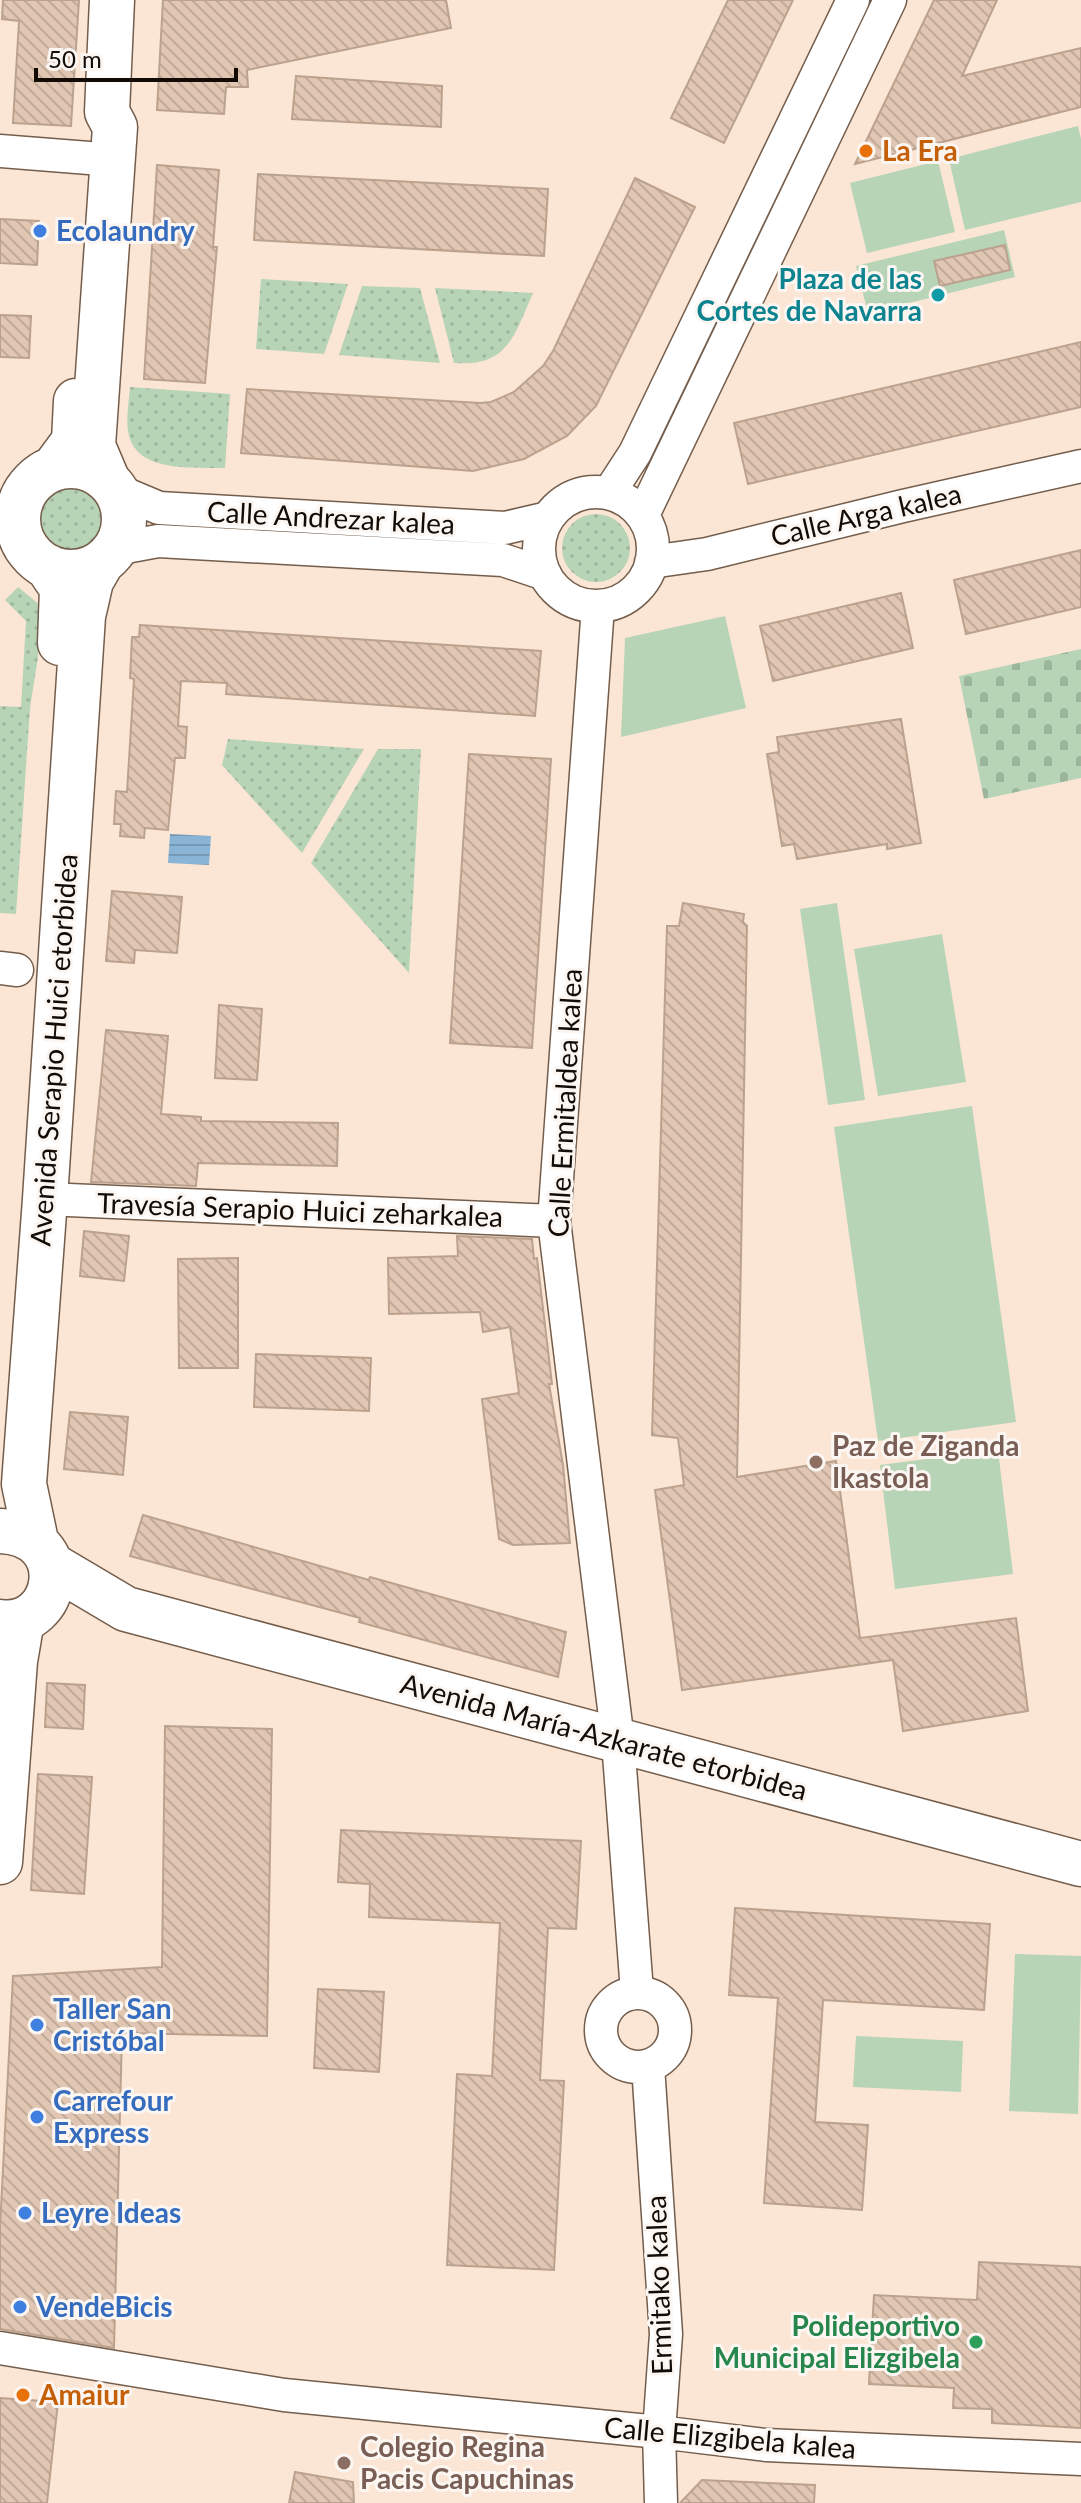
<svg xmlns="http://www.w3.org/2000/svg" width="1081" height="2503" viewBox="0 0 1081 2503" font-family="Lato,sans-serif">
<defs>
<pattern id="grass-dots" width="8" height="8" patternUnits="userSpaceOnUse" patternTransform="scale(2)"><rect width="8" height="8" fill="#b7d4b7"/><path d="M2 2h.1M6 6h.1" fill="none" stroke="#9cb59c" stroke-width="1.8" stroke-linecap="round"/></pattern>
<pattern id="cemetery-stones" width="16" height="16" patternUnits="userSpaceOnUse" patternTransform="scale(2)"><rect width="16" height="16" fill="#b7d4b7"/><path d="M2 7V4a2 2 0 0 1 4 0v3zM10 15v-3a2 2 0 0 1 4 0v3z" fill="#9cb59c"/></pattern>
<pattern id="water-rules" width="6" height="5" patternUnits="userSpaceOnUse" patternTransform="scale(2)"><rect width="6" height="5" fill="#89b4d5"/><path d="M0 2.5h6" fill="none" stroke="#7599b5"/></pattern>
<pattern id="building-back-hatch" width="6" height="6" patternUnits="userSpaceOnUse" patternTransform="scale(2)"><rect width="6" height="6" fill="#e1c7b3"/><path d="M-1 5l2 2M0 0l6 6M5-1l2 2" fill="none" stroke="#c0aa98"/></pattern>
</defs>
<rect width="100%" height="100%" fill="#fbe6d5"/>
<!-- grass -->
<path fill="url(#grass-dots)" d="M 261,279 L 348,284 L 324,354 L 256,349 Z
M 362,286 L 420,288 L 440,363 L 339,355 Z
M 435,288 L 533,293 C 514,335 509,367 454,363 Z
M 130,387 L 230,394 L 225,468 C 195,467 134,474 128,431 C 126,417 129,401 130,387 Z
M37 517a36 36 0 1 1 72 0a36 36 0 1 1-72 0Z
M562 548a34 34 0 1 1 68 0a34 34 0 1 1-68 0Z
M 18,587 L 41,606 L 38,657 L 30,708 L 16,914 L 0,913 L 0,706 L 21,707 L 26,621 L 5,600 Z
M 228,739 L 364,749 L 302,853 L 222,765 Z
M 378,749 L 421,749 L 409,973 L 311,863 Z"/>
<!-- cemetery -->
<path fill="url(#cemetery-stones)" d="M 1081,649 L 1081,778 L 984,799 L 959,676 Z"/>
<!-- park -->
<path fill="#b7d4b7" d="M 1078,126 L 1081,139 L 1081,202 L 965,230 L 949,159 Z
M 938,161 L 955,232 L 867,253 L 850,183 Z
M 1004,230 L 1015,277 L 868,313 L 856,266 Z
M 725,616 L 746,708 L 621,737 L 625,638 Z
M 837,903 L 865,1100 L 828,1105 L 800,909 Z
M 942,934 L 966,1082 L 878,1096 L 854,949 Z
M 972,1106 L 1016,1422 L 878,1441 L 834,1127 Z
M 998,1450 L 1013,1574 L 895,1589 L 880,1465 Z
M 1015,1954 L 1081,1956 L 1078,2114 L 1009,2111 Z
M 856,2036 L 963,2041 L 961,2092 L 853,2087 Z"/>
<!-- water -->
<path fill="url(#water-rules)" d="M 170,834 L 211,836 L 209,865 L 168,863 Z"/>
<!-- building -->
<path fill="url(#building-back-hatch)" stroke="#bba28e" stroke-width="2" d="M 3,0 L 79,0 L 71,126 L 13,123 L 19,21 L 2,19 Z
M 163,0 L 446,0 L 451,28 L 247,70 L 248,87 L 226,87 L 224,114 L 157,110 Z
M 728,0 L 793,0 L 724,143 L 671,118 Z
M 934,0 L 997,0 L 962,76 L 1081,48 L 1081,107 L 855,164 Z
M 296,76 L 442,86 L 441,127 L 292,119 Z
M 157,165 L 219,170 L 213,247 L 217,247 L 205,383 L 144,379 Z
M 258,174 L 548,189 L 544,256 L 254,240 Z
M 635,178 L 695,207 L 596,406 L 567,436 L 524,459 L 473,471 L 241,453 L 247,389 L 480,403 L 491,402 L 514,392 L 543,366 L 553,351 Z
M 0,219 L 39,221 L 37,265 L 0,263 Z
M 1005,245 L 1010,270 L 940,286 L 934,261 Z
M 0,315 L 31,316 L 29,358 L 0,357 Z
M 1081,342 L 1081,407 L 748,484 L 734,423 Z
M 1081,550 L 1081,607 L 966,634 L 954,580 Z
M 901,593 L 913,648 L 773,681 L 760,626 Z
M 140,625 L 541,651 L 535,716 L 226,694 L 227,683 L 181,681 L 178,726 L 187,727 L 185,758 L 175,758 L 168,830 L 145,828 L 144,838 L 120,836 L 121,824 L 114,824 L 116,791 L 127,792 L 134,679 L 130,678 L 132,637 L 139,637 Z
M 901,719 L 921,843 L 887,849 L 887,844 L 797,859 L 794,844 L 782,846 L 767,754 L 779,752 L 777,737 Z
M 469,754 L 551,759 L 532,1048 L 450,1043 Z
M 112,891 L 182,897 L 177,953 L 135,950 L 134,963 L 106,961 Z
M 683,903 L 744,914 L 743,922 L 747,926 L 737,1477 L 836,1461 L 860,1638 L 1016,1618 L 1028,1711 L 903,1731 L 893,1660 L 682,1690 L 655,1490 L 684,1485 L 678,1438 L 652,1435 L 667,926 L 679,926 Z
M 219,1005 L 262,1009 L 257,1080 L 215,1078 Z
M 106,1030 L 168,1036 L 161,1114 L 201,1117 L 201,1121 L 338,1123 L 337,1166 L 198,1163 L 196,1186 L 91,1182 Z
M 84,1231 L 129,1236 L 124,1281 L 80,1276 Z
M 457,1236 L 532,1239 L 534,1259 L 537,1258 L 552,1384 L 549,1384 L 563,1465 L 570,1543 L 513,1545 L 499,1539 L 482,1399 L 519,1393 L 510,1327 L 483,1332 L 480,1312 L 389,1314 L 388,1258 L 458,1256 Z
M 238,1258 L 238,1368 L 179,1368 L 178,1259 Z
M 256,1354 L 371,1358 L 369,1411 L 254,1407 Z
M 70,1412 L 128,1417 L 123,1475 L 64,1469 Z
M 143,1515 L 369,1580 L 370,1577 L 566,1632 L 558,1677 L 359,1622 L 360,1618 L 130,1556 Z
M 47,1683 L 85,1685 L 83,1729 L 45,1727 Z
M 165,1726 L 272,1729 L 267,2036 L 122,2033 L 114,2348 L 0,2329 L 0,2227 L 13,1976 L 162,1967 Z
M 38,1774 L 92,1777 L 84,1894 L 31,1890 Z
M 341,1830 L 581,1841 L 576,1929 L 548,1928 L 540,2080 L 564,2081 L 554,2270 L 447,2265 L 457,2074 L 492,2076 L 500,1923 L 369,1917 L 370,1884 L 338,1882 Z
M 735,1908 L 990,1924 L 984,2010 L 823,2000 L 815,2122 L 868,2125 L 862,2210 L 764,2203 L 778,1998 L 729,1995 Z
M 318,1989 L 384,1992 L 379,2072 L 314,2068 Z
M 979,2262 L 1081,2267 L 1081,2428 L 992,2423 L 992,2409 L 953,2408 L 954,2388 L 869,2384 L 874,2295 L 977,2300 Z
M 0,2398 L 58,2402 L 47,2503 L 0,2503 Z
M 295,2472 L 353,2482 L 354,2503 L 289,2503 Z
M 702,2480 L 815,2485 L 814,2503 L 680,2503 Z"/>
<g fill="none" stroke-linecap="round" stroke-linejoin="round">
<!-- street casing -->
<g stroke="#745d4b" stroke-width="35">
<path id="street" d="M 0,151 L 89,158
M 116,490 L 159,508 L 505,528 L 548,518
M539 549a57 57 0 1 1 114 0a57 57 0 1 1-114 0Z
M 609,493 L 635,453 L 853,0
M 643,515 L 890,0
M 115,549 L 158,541 L 503,560 L 545,574
M 651,562 L 707,554 L 903,506 L 1081,466
M 598,606 L 554,1221 L 618,1741 L 637,1992
M 0,968 L 17,970
M 45,1199 L 554,1221
M601 2030a37 37 0 1 1 74 0a37 37 0 1 1-74 0Z
M 648,2066 L 666,2334 L 659,2432 L 661,2503
M 0,2348 L 284,2395 L 659,2432 L 766,2445 L 1081,2459"/>
</g>
<!-- secondary casing -->
<g stroke="#745d4b" stroke-width="47">
<path id="secondary" d="M18 519a53 53 0 1 1 106 0a53 53 0 1 1-106 0Z
M 54,468 L 74,441 L 76,401
M 107,479 L 93,446 L 115,127 L 107,112 L 112,0
M 47,566 L 62,588 L 60,643
M 0,1531 C 77,1534 60,1630 0,1622
M 36,1541 L 24,1484 L 45,1199 L 83,616 L 91,581 L 102,562
M 50,1564 L 126,1609 L 1081,1864
M 0,1862 L 15,1661 L 22,1620"/>
</g>
<!-- street -->
<use href="#street" stroke="#fff" stroke-width="32"/>
<!-- secondary -->
<use href="#secondary" stroke="#fff" stroke-width="44"/>
</g>
<!-- markers -->
<g fill="#e8710a" stroke="#fcf6f2" stroke-width="3">
<circle cx="866" cy="151" r="8"/>
<circle cx="23" cy="2395" r="8"/>
</g>
<g fill="#3f7fe0" stroke="#fcf6f2" stroke-width="3">
<circle cx="40" cy="231" r="8"/>
<circle cx="37" cy="2025" r="8"/>
<circle cx="37" cy="2117" r="8"/>
<circle cx="25" cy="2213" r="8"/>
<circle cx="20" cy="2307" r="8"/>
</g>
<circle fill="#0f9aa8" stroke="#fcf6f2" stroke-width="3" cx="938" cy="295" r="8"/>
<g fill="#8d6e63" stroke="#fcf6f2" stroke-width="3">
<circle cx="816" cy="1462" r="8"/>
<circle cx="344" cy="2463" r="8"/>
</g>
<circle fill="#2e9e5b" stroke="#fcf6f2" stroke-width="3" cx="976" cy="2342" r="8"/>
<g text-anchor="middle" stroke-width="6" stroke-linejoin="round" paint-order="stroke">
<!-- food labels -->
<g font-size="28" font-weight="bold" fill="#c56008" stroke="#fcf6f2" text-anchor="start">
<text x="882" y="161">La Era</text>
<text x="39" y="2405">Amaiur</text>
</g>
<!-- shop labels -->
<g font-size="28" font-weight="bold" fill="#366cbe" stroke="#fcf6f2" text-anchor="start">
<text x="56" y="241">Ecolaundry</text>
<text x="53" y="2019">Taller San<tspan x="53" dy="32">Cristóbal</tspan></text>
<text x="53" y="2111">Carrefour<tspan x="53" dy="32">Express</tspan></text>
<text x="41" y="2223">Leyre Ideas</text>
<text x="36" y="2317">VendeBicis</text>
</g>
<!-- culture labels -->
<g font-size="28" font-weight="bold" fill="#0d838f" stroke="#fcf6f2" text-anchor="end">
<text x="922" y="289">Plaza de las<tspan x="922" dy="32">Cortes de Navarra</tspan></text>
</g>
<!-- street labels -->
<g font-size="28" fill="#130b05" stroke="#fcf6f2">
<text transform="translate(866 515) rotate(-13)" y="10">Calle Arga kalea</text>
<text transform="translate(331 518) rotate(3)" y="10">Calle Andrezar kalea</text>
<text transform="translate(54 1050) rotate(-86)" y="10">Avenida Serapio Huici etorbidea</text>
<text transform="translate(565 1103) rotate(-87)" y="10">Calle Ermitaldea kalea</text>
<text transform="translate(300 1210) rotate(2)" y="10">Travesía Serapio Huici zeharkalea</text>
<text transform="translate(604 1737) rotate(15)" y="10">Avenida María-Azkarate etorbidea</text>
<text transform="translate(659 2285) rotate(-92)" y="10">Ermitako kalea</text>
<text transform="translate(730 2438) rotate(5)" y="10">Calle Elizgibela kalea</text>
</g>
<!-- education labels -->
<g font-size="28" font-weight="bold" fill="#785e54" stroke="#fcf6f2" text-anchor="start">
<text x="832" y="1456">Paz de Ziganda<tspan x="832" dy="32">Ikastola</tspan></text>
<text x="360" y="2457">Colegio Regina<tspan x="360" dy="32">Pacis Capuchinas</tspan></text>
</g>
<!-- leisure labels -->
<g font-size="28" font-weight="bold" fill="#27864d" stroke="#fcf6f2" text-anchor="end">
<text x="960" y="2336">Polideportivo<tspan x="960" dy="32">Municipal Elizgibela</tspan></text>
</g>
</g>
<!-- scale -->
<path d="M36 68v12h200v-12" fill="none" stroke="#130b05" stroke-width="4"/>
<text x="48" y="68" font-size="24" fill="#130b05" stroke="#fcf6f2" stroke-width="6" paint-order="stroke">50 m</text>
</svg>
